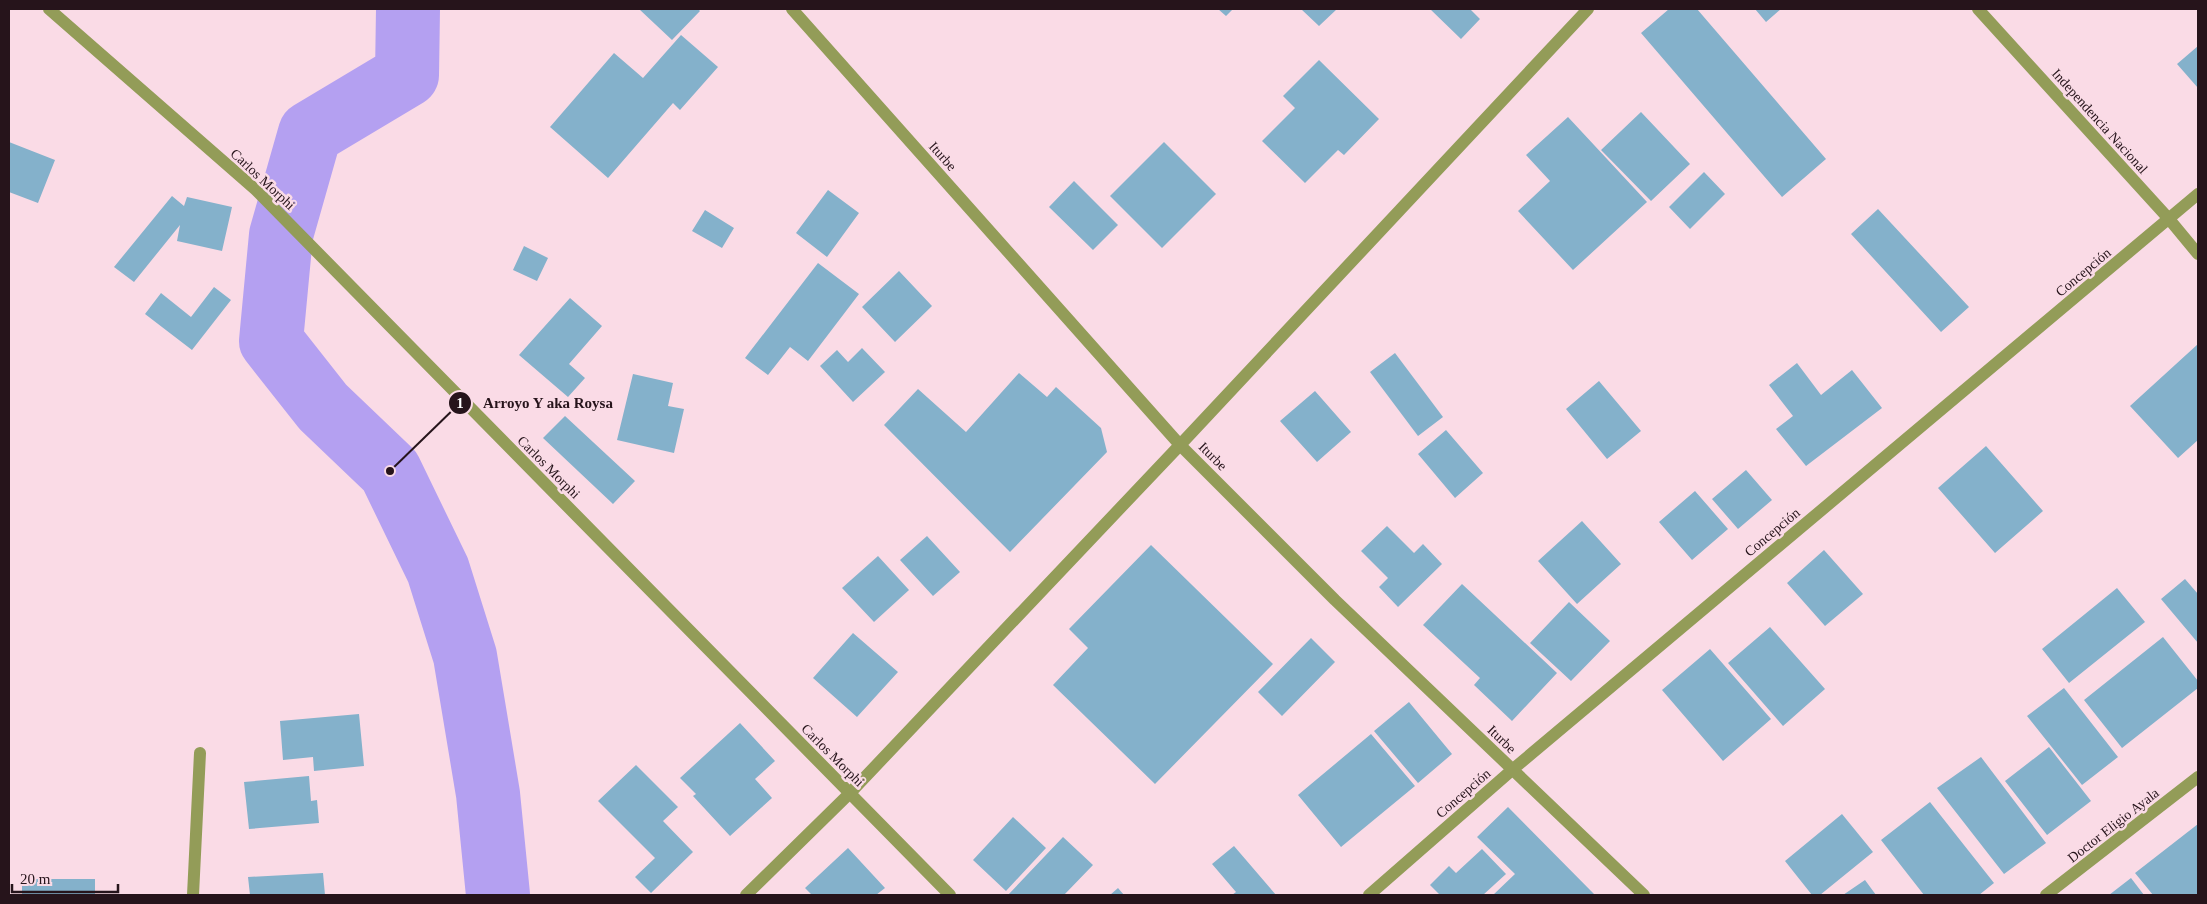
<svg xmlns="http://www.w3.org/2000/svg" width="2207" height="904" viewBox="0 0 2207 904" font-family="'Times New Roman',serif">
<rect width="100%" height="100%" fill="#fadbe6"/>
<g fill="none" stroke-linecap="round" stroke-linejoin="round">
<!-- river -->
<path stroke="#b4a0f1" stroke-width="64" d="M 408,9 L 407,75 L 310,133 L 281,235 L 271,341 L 323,407 L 390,471 L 438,570 L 465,656 L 488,794 L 498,895"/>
</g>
<!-- building -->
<path fill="#84b1cb" d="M 639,9 L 698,9 L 700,11 L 672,40 Z
M 1218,9 L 1233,9 L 1226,16 Z
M 1301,9 L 1337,9 L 1319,26 Z
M 1430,9 L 1470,9 L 1480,19 L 1461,39 Z
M 1669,9 L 1697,9 L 1826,159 L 1782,197 L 1641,33 Z
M 1755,9 L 1781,9 L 1766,22 Z
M 681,35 L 718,67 L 680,110 L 673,103 L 608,178 L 550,127 L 614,53 L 643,78 Z
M 2198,46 L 2198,88 L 2177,64 Z
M 1319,60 L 1379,119 L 1344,155 L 1338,150 L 1305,183 L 1262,141 L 1295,108 L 1283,96 Z
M 1641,112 L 1690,164 L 1651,201 L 1601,150 Z
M 1568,117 L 1647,202 L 1573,270 L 1518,211 L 1550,181 L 1526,155 Z
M 9,142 L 55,160 L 38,203 L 9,192 Z
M 1164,142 L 1216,194 L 1162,248 L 1110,196 Z
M 1704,172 L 1725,194 L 1690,229 L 1669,207 Z
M 1074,181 L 1118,225 L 1093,250 L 1049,207 Z
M 828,190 L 859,213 L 827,257 L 796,233 Z
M 172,196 L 184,206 L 187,197 L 232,207 L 222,251 L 177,241 L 180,225 L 134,282 L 114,267 Z
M 1878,209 L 1969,307 L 1941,332 L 1851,234 Z
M 705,210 L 734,228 L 722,248 L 692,231 Z
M 524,246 L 548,258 L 537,281 L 513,270 Z
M 818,263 L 859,294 L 808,361 L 790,347 L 768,375 L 745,358 Z
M 899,271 L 932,306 L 895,342 L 862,307 Z
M 214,287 L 231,300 L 192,350 L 145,314 L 161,293 L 191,317 Z
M 570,298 L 602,326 L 569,364 L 585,378 L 568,397 L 519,355 Z
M 2198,344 L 2198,440 L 2178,458 L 2130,406 Z
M 862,348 L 885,372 L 853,402 L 820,366 L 837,350 L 848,362 Z
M 1395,353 L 1443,417 L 1418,436 L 1370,372 Z
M 1797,363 L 1821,395 L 1852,370 L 1882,408 L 1806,466 L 1776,429 L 1793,416 L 1769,385 Z
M 1019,373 L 1047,397 L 1056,387 L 1101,428 L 1107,452 L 1010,552 L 884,425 L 918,389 L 966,432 Z
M 633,374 L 673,383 L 668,406 L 684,409 L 674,453 L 617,440 Z
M 1599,381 L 1641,431 L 1607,459 L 1566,409 Z
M 1315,391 L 1351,432 L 1317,462 L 1280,421 Z
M 565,416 L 635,481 L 613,504 L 543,438 Z
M 1446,430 L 1483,473 L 1455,498 L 1418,454 Z
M 1986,446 L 2043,511 L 1995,553 L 1938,488 Z
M 1746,470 L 1772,500 L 1738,529 L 1712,499 Z
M 1695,491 L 1728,529 L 1692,560 L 1659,522 Z
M 1582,521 L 1621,564 L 1577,604 L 1538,561 Z
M 1387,526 L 1414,553 L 1423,544 L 1442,564 L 1398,607 L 1379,587 L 1388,578 L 1361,551 Z
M 927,536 L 960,572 L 933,596 L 900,560 Z
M 1151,545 L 1273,664 L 1155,784 L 1053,685 L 1088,648 L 1069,629 Z
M 1824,550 L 1863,594 L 1825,626 L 1787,583 Z
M 878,556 L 909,590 L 874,622 L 842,588 Z
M 2185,579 L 2198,594 L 2198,643 L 2161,599 Z
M 1462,584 L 1557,673 L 1512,721 L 1474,685 L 1480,678 L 1423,625 Z
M 2117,588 L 2145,622 L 2069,683 L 2042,649 Z
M 1569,602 L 1610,641 L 1571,681 L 1530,643 Z
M 1770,627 L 1825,689 L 1783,726 L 1728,663 Z
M 853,633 L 898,672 L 857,717 L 813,678 Z
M 2163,637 L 2198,681 L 2198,688 L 2122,748 L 2084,700 Z
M 1311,638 L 1335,662 L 1282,716 L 1258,692 Z
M 1710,649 L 1771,719 L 1723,761 L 1662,690 Z
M 2064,688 L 2118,757 L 2082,785 L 2027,716 Z
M 1409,702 L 1452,754 L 1418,783 L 1374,731 Z
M 359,714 L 364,766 L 314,771 L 313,757 L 283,760 L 280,721 Z
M 740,723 L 775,761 L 755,779 L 772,798 L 730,836 L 693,796 L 696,794 L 680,778 Z
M 1371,734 L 1415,786 L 1341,847 L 1298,795 Z
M 2049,747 L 2091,801 L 2047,835 L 2005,781 Z
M 1981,757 L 2046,843 L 2004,874 L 1937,788 Z
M 636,765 L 678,807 L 663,821 L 693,852 L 651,893 L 635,877 L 655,858 L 598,801 Z
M 309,776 L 311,801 L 317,800 L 319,823 L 249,829 L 244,782 Z
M 1930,802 L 1994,883 L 1979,895 L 1924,895 L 1881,840 Z
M 1508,807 L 1594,894 L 1592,895 L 1493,895 L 1515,874 L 1477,837 Z
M 1842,814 L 1873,852 L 1820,895 L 1812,895 L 1785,861 Z
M 1013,817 L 1046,848 L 1006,891 L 973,860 Z
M 2198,824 L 2198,895 L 2153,895 L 2135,873 Z
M 1063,837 L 1093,865 L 1064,895 L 1008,895 Z
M 1234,846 L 1276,895 L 1232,895 L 1236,892 L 1212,864 Z
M 848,848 L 885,888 L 876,895 L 812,895 L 805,888 Z
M 1482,849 L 1506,874 L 1483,895 L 1440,895 L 1430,885 L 1449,866 L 1456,873 Z
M 323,873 L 325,895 L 250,895 L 248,877 Z
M 2131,878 L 2144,895 L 2109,895 Z
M 22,879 L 95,879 L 95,895 L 22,895 Z
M 1865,880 L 1876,895 L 1843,895 Z
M 1118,888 L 1124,895 L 1110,895 Z"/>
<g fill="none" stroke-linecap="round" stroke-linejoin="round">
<!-- minor -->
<path stroke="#939c58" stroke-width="12" d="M 49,9 L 256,190 L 950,895
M 792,9 L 1180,445 L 1335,600 L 1644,895
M 1978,9 L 2169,219 L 2198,254
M 193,895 L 200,753
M 746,895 L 849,794 L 1180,445 L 1588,9
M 1369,895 L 1512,770 L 2198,194
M 2046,895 L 2198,777"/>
</g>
<g text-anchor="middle" stroke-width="5" stroke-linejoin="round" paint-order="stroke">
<!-- street labels -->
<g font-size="14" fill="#26141b" stroke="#fadbe6">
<text transform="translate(2100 121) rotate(48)" y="5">Independencia Nacional</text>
<text transform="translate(943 156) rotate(48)" y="5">Iturbe</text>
<text transform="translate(263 179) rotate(43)" y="5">Carlos Morphi</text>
<text transform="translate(2083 272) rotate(-40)" y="5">Concepción</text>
<text transform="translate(1213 456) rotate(45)" y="5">Iturbe</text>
<text transform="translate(549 467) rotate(45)" y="5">Carlos Morphi</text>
<text transform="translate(1772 532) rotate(-40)" y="5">Concepción</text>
<text transform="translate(1502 739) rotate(44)" y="5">Iturbe</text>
<text transform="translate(833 755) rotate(45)" y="5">Carlos Morphi</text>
<text transform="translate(1463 793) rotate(-41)" y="5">Concepción</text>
<text transform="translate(2113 825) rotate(-38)" y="5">Doctor Eligio Ayala</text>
</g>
</g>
<!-- callouts -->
<path fill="none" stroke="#26141b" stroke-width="2" d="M390 471L460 403"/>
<g fill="#26141b" stroke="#fadbe6" stroke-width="2">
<circle cx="390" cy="471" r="5"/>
<circle cx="460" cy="403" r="12"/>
</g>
<g font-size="15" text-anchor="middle" font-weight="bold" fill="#fff">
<text x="460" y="408">1</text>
</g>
<g font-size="15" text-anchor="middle" font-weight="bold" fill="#26141b" stroke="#fadbe6" stroke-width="5" stroke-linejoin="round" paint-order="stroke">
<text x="548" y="408">Arroyo Y aka Roysa</text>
</g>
<!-- border -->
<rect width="2207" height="904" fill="none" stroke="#26141b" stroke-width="20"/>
<!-- scale -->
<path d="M12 884v8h106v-8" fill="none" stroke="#26141b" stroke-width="2.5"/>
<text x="20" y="884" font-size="15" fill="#26141b" stroke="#fadbe6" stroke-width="4" paint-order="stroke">20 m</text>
</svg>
